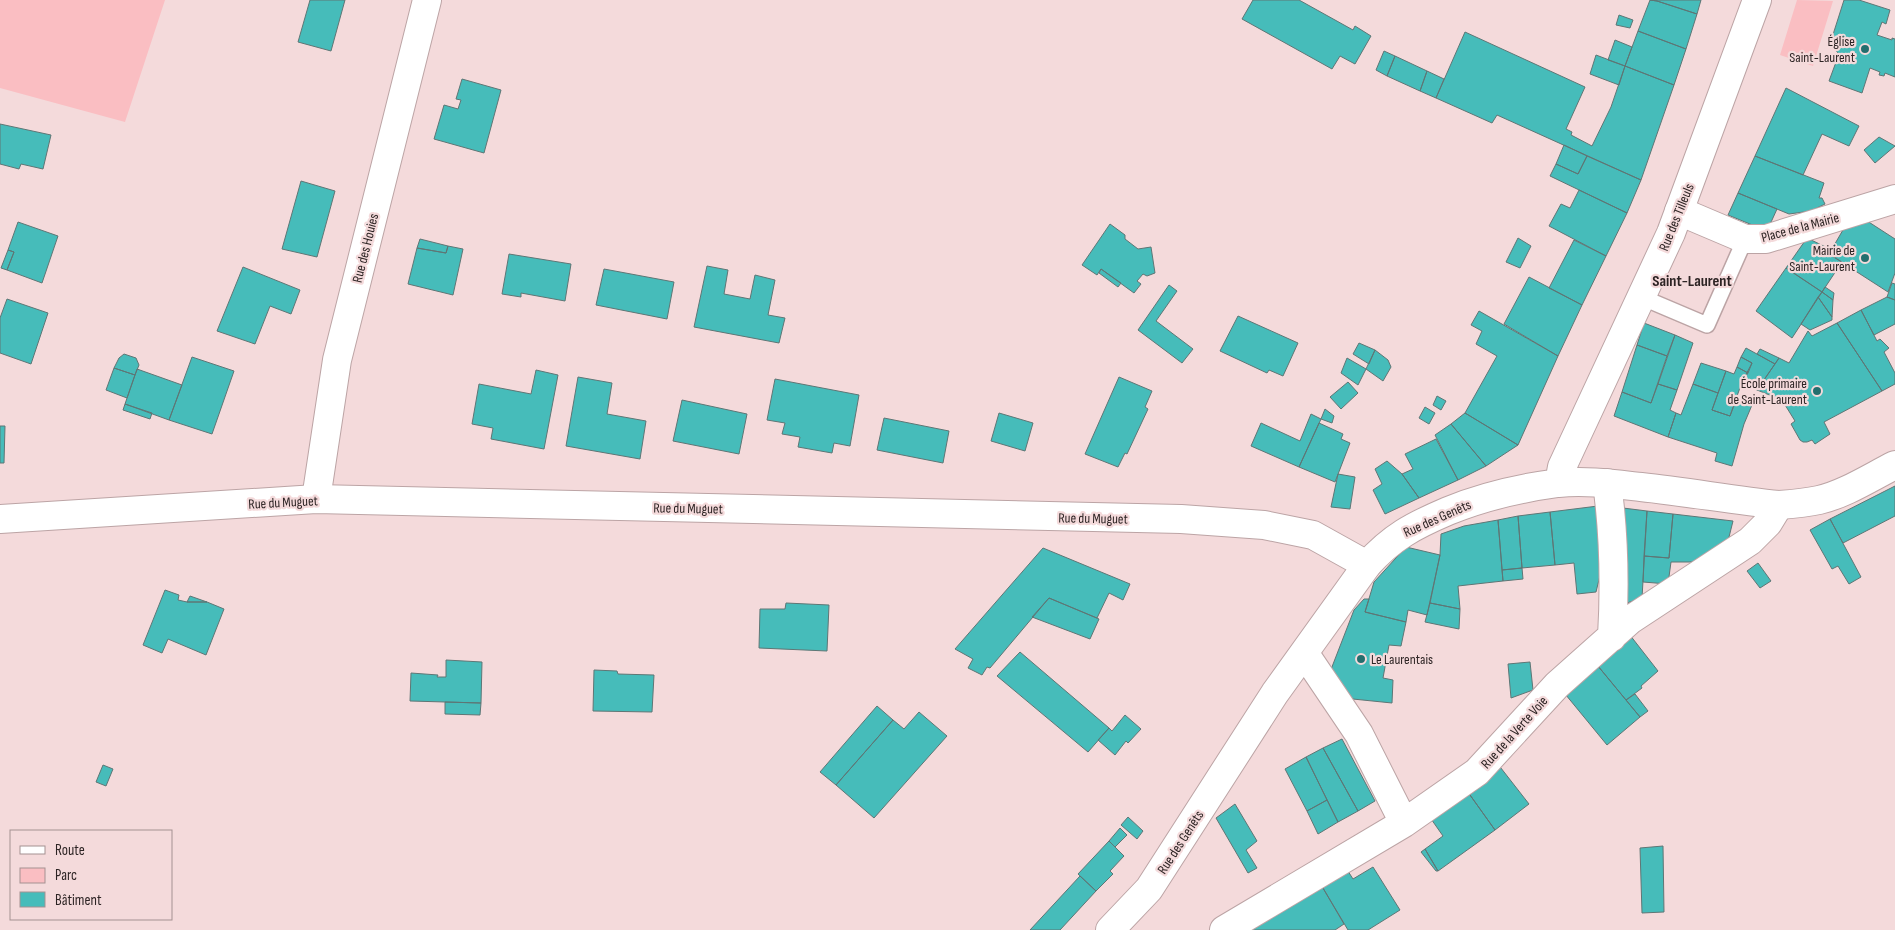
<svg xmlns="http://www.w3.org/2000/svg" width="1895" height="930" viewBox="0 0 1895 930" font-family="'Sofia Sans Condensed',sans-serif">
<rect width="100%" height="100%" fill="#f4dadb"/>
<!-- green -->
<path fill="#fabec2" d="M 0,0 L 165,0 L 125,122 L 0,88 Z
M 1797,0 L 1833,1 L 1813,66 L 1780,55 Z"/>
<!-- building -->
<path fill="#46bcba" stroke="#5e7675" d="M 310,0 L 345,0 L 331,51 L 298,42 Z
M 1253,0 L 1299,0 L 1353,30 L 1355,26 L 1371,36 L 1355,64 L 1340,56 L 1332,69 L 1242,19 Z
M 1650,0 L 1701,0 L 1697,14 L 1657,1 Z
M 1650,0 L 1657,1 L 1697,14 L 1686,49 L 1638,31 Z
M 1844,0 L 1859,0 L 1890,10 L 1886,24 L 1882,22 L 1877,35 L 1892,40 L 1892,38 L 1895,39 L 1895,77 L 1885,73 L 1884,76 L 1879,75 L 1880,72 L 1870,68 L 1862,93 L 1829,81 L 1839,54 L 1830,44 Z
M 1619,15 L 1633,20 L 1630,28 L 1616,25 Z
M 1638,31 L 1686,49 L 1674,85 L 1625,66 Z
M 1465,32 L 1585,87 L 1566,129 L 1572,132 L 1571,135 L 1592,146 L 1611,107 L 1625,66 L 1674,85 L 1641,180 L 1497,115 L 1492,123 L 1436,98 Z
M 1615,40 L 1632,47 L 1625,66 L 1608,60 Z
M 1384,51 L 1395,56 L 1387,76 L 1376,70 Z
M 1596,55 L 1625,66 L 1619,85 L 1590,74 Z
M 1395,56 L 1427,71 L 1420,91 L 1387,76 Z
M 1427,71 L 1444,79 L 1436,98 L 1420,91 Z
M 462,79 L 501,90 L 484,153 L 434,139 L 444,105 L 458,109 L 461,100 L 456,99 Z
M 1786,88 L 1859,126 L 1849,146 L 1822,134 L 1803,175 L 1755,156 Z
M 0,124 L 51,135 L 43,169 L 21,164 L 19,169 L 0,164 Z
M 1879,137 L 1895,146 L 1875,163 L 1864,150 Z
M 1564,145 L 1587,156 L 1578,174 L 1556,164 Z
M 1587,156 L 1641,180 L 1627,213 L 1550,176 L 1556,164 L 1578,174 Z
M 1755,156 L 1824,183 L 1819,198 L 1822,198 L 1825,204 L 1811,211 L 1789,214 L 1738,193 Z
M 301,181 L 335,191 L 317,257 L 282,249 Z
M 1579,190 L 1627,213 L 1606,256 L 1549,226 L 1561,204 L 1570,208 Z
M 1738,193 L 1777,209 L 1767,231 L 1728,215 Z
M 1861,217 L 1895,239 L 1895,273 L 1888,292 L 1829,254 L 1847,223 Z
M 18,222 L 58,236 L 42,283 L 7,270 L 14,252 L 8,250 Z
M 1110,224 L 1125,235 L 1125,239 L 1138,249 L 1151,247 L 1155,273 L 1147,276 L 1143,274 L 1137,281 L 1141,284 L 1134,293 L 1101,269 L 1097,275 L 1082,265 Z
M 1518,238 L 1531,246 L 1520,268 L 1506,262 Z
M 1807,238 L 1832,250 L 1829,254 L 1842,262 L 1822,292 L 1786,268 Z
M 420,239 L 448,246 L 446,253 L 417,248 Z
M 1574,240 L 1606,256 L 1582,305 L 1549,288 Z
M 448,246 L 463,249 L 453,295 L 408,284 L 417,248 L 446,253 Z
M 8,250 L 14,252 L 7,270 L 1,268 Z
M 509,254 L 571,264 L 565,301 L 521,293 L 521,297 L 502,294 Z
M 707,266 L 728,270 L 724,294 L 750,299 L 755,275 L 775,280 L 768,315 L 785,318 L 779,343 L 694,327 Z
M 243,267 L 300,290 L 291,314 L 270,306 L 255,344 L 217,331 Z
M 1786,268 L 1822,292 L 1792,338 L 1756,311 Z
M 604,269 L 674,282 L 667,319 L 596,305 Z
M 1101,269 L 1121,283 L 1118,287 L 1099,273 Z
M 1529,277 L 1582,305 L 1558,356 L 1504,324 Z
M 1892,283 L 1895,284 L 1895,300 L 1887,297 Z
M 1169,285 L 1177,291 L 1156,321 L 1193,349 L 1182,363 L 1138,330 Z
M 1825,287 L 1834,293 L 1833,300 L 1822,292 Z
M 1822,292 L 1833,300 L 1832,317 L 1818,297 Z
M 1818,297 L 1832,317 L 1832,320 L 1810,330 L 1801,324 Z
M 1887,297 L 1895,300 L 1895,324 L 1874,335 L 1861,310 Z
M 7,299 L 48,313 L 31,364 L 0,353 L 0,318 Z
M 1861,310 L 1877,341 L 1880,339 L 1889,348 L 1884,352 L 1895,373 L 1895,384 L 1882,391 L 1837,323 Z
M 1479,311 L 1558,356 L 1518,445 L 1465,413 L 1497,356 L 1476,344 L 1482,331 L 1471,325 Z
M 1238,316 L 1298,343 L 1283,376 L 1269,370 L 1267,373 L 1220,351 Z
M 1644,323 L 1675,335 L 1667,356 L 1637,345 Z
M 1837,323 L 1882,391 L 1824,422 L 1830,434 L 1815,444 L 1812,440 L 1807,442 L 1803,442 L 1800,440 L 1791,424 L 1795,421 L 1782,400 L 1757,390 L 1779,358 L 1789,363 L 1808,331 L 1812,336 Z
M 1675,335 L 1693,343 L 1677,390 L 1658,384 Z
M 1359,343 L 1375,350 L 1369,364 L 1353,354 Z
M 1637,345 L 1667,356 L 1651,403 L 1622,392 Z
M 1746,348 L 1775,364 L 1757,390 L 1742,382 L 1752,363 L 1741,357 Z
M 1760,349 L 1779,358 L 1775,364 L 1757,354 Z
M 1375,350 L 1388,360 L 1391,367 L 1383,381 L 1366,369 Z
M 124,354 L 136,358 L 139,365 L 135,375 L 114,368 L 119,358 Z
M 192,357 L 234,371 L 212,434 L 169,420 Z
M 1741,357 L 1752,363 L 1748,373 L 1737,367 Z
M 1347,358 L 1366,369 L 1358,385 L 1341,373 Z
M 1701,363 L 1726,371 L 1718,393 L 1693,384 Z
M 1737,367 L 1748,373 L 1742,382 L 1730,416 L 1712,410 L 1726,371 L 1734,374 Z
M 114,368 L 135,375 L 127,398 L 106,390 Z
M 137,369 L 182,385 L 169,420 L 125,404 Z
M 536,370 L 558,375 L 544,449 L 491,439 L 493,428 L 472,424 L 479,384 L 531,394 Z
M 578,377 L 612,383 L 607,414 L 646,421 L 640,459 L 566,446 Z
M 1119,377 L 1152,391 L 1145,407 L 1148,409 L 1127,454 L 1125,453 L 1118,467 L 1085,454 Z
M 775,379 L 859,395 L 850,446 L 834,443 L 832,453 L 798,447 L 800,437 L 782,434 L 785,423 L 767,420 Z
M 1348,382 L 1358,393 L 1341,409 L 1330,397 Z
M 1658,384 L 1677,390 L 1670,410 L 1676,413 L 1668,437 L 1614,416 L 1622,392 L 1651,403 Z
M 1693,384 L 1718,393 L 1712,410 L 1730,416 L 1736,400 L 1752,405 L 1744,424 L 1732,466 L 1715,461 L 1717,453 L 1668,437 L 1676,413 L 1681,415 Z
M 1437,396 L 1446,401 L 1441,410 L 1433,405 Z
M 682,400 L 747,414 L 739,454 L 673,441 Z
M 125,404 L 152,413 L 150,419 L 123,410 Z
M 1425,407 L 1435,413 L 1429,424 L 1419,418 Z
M 1325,409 L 1334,416 L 1332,423 L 1321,419 Z
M 999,413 L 1033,423 L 1025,451 L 991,441 Z
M 1465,413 L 1518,445 L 1486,466 L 1451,424 Z
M 1311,414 L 1321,419 L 1299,467 L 1251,446 L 1261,423 L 1300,441 Z
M 884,418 L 949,431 L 943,463 L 877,450 Z
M 1319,423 L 1343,434 L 1341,439 L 1350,443 L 1335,482 L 1299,467 Z
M 1451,424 L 1486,466 L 1458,480 L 1435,435 Z
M 0,426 L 5,426 L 4,463 L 0,463 Z
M 1436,439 L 1458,480 L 1419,498 L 1402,474 L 1413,469 L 1405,454 Z
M 1387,461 L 1402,474 L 1419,498 L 1385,514 L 1373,490 L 1382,484 L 1375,469 Z
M 1338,474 L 1355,477 L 1350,509 L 1331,507 Z
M 1895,486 L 1895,516 L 1843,543 L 1830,519 Z
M 1598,506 L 1604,559 L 1596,592 L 1577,594 L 1574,563 L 1555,565 L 1550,512 Z
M 1623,508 L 1647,511 L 1642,598 L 1624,604 Z
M 1647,511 L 1673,514 L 1669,558 L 1644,556 Z
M 1550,512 L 1555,565 L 1522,568 L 1518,516 Z
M 1673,514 L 1733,521 L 1728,541 L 1704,561 L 1690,562 L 1671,562 L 1668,584 L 1643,582 L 1644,556 L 1669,558 Z
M 1518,516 L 1522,568 L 1502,570 L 1498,520 Z
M 1830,519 L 1861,577 L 1849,584 L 1838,566 L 1832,569 L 1810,530 Z
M 1498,520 L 1503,581 L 1458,586 L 1460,609 L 1430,603 L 1440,555 L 1441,534 L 1464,526 Z
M 1406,547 L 1440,555 L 1427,615 L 1408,610 L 1406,622 L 1365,612 L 1374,582 Z
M 1043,548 L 1130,584 L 1123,600 L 1109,593 L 1097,618 L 1049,598 L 990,668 L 987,667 L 982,675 L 968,668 L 973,659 L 955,649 Z
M 1758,563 L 1771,581 L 1760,588 L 1747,571 Z
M 1522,568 L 1523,579 L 1503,581 L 1502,570 Z
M 165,590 L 179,595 L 178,600 L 187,602 L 207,602 L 224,609 L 206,655 L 168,639 L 162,653 L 143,645 Z
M 190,596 L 207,602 L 187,602 Z
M 1049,598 L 1099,619 L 1090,639 L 1032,617 Z
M 1364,599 L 1369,599 L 1365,612 L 1406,622 L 1401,646 L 1389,645 L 1383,678 L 1393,680 L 1392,703 L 1343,698 L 1330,672 L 1354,610 Z
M 786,603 L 829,605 L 827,651 L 759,648 L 760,609 L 785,609 Z
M 1430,603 L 1460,609 L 1459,629 L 1425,622 Z
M 1626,630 L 1658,671 L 1641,686 L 1642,688 L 1626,700 L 1593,660 Z
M 1020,652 L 1109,728 L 1088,752 L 997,676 Z
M 446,660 L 482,662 L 481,703 L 410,701 L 411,673 L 438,675 L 437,677 L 446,677 Z
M 1593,660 L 1640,717 L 1607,745 L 1561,689 Z
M 1530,662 L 1533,690 L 1511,698 L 1508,664 Z
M 594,670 L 617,671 L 618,674 L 654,675 L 652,712 L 593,711 Z
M 1635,694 L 1648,711 L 1640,717 L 1626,700 Z
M 445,702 L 481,703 L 480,715 L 445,714 Z
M 877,706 L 893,720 L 836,785 L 820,772 Z
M 919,712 L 947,736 L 874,818 L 836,785 L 893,720 L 904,729 Z
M 1125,715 L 1141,729 L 1128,743 L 1126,741 L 1115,755 L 1098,740 L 1109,728 L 1112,731 Z
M 1342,739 L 1375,801 L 1358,811 L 1323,748 Z
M 1323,748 L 1358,811 L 1338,822 L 1306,757 Z
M 1306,757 L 1327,800 L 1307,811 L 1285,769 Z
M 1497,763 L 1529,804 L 1495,830 L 1465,788 Z
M 103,765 L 113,769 L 106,786 L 96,782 Z
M 1465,788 L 1495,830 L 1438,871 L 1425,849 L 1443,836 L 1429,816 Z
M 1327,800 L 1338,822 L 1318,834 L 1307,811 Z
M 1235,804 L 1257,841 L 1246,850 L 1257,868 L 1248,873 L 1216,818 Z
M 1128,817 L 1143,831 L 1137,839 L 1121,825 Z
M 1120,828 L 1127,835 L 1115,847 L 1109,841 Z
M 1109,841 L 1124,856 L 1110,871 L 1113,874 L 1096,891 L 1078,874 Z
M 1663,846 L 1664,912 L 1642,913 L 1640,848 Z
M 1425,849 L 1438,871 L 1436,871 L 1421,852 Z
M 1373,867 L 1400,910 L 1368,930 L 1348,930 L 1320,883 L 1346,868 L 1353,879 Z
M 1080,876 L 1096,891 L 1060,930 L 1030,930 Z
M 1320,883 L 1344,924 L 1335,930 L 1243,930 Z"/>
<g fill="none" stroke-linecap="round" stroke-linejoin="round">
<!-- lane casing -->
<g stroke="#bca4a5" stroke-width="18">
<path id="lane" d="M 1641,297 L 1707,325 L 1745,239"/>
</g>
<!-- street casing -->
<g stroke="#bca4a5" stroke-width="30">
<path id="street" d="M 1679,211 L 1745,239 L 1766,239 L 1895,199
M 1607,483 C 1614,534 1615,585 1612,637
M 0,519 L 316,499 L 1181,519 L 1264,525 L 1313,535 L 1367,565
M 1305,654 L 1359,734 L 1404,823
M 1224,930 L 1404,823 L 1477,772 L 1557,685 L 1630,620 L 1750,541 L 1768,523 L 1779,505"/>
</g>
<!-- secondary casing -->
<g stroke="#bca4a5" stroke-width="30">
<path id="secondary" d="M 1559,483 L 1562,467 L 1671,233 L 1757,0
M 316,499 L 337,360 L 427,0
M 1110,930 L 1149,889 L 1275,693 L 1367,565 C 1392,537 1413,526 1448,511 C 1482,497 1521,488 1558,483 C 1585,480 1614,484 1641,487 C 1687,492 1733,500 1779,505 C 1793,504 1806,503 1819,500 C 1845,494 1871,477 1895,465"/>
</g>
<!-- lane -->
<use href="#lane" stroke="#fff" stroke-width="15"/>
<!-- street -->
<use href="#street" stroke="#fff" stroke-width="28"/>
<!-- secondary -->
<use href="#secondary" stroke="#fff" stroke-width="28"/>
</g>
<!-- markers -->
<g fill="#246f6e" stroke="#f4dadb" stroke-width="2">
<circle cx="1865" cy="49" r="5"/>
<circle cx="1865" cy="258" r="5"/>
<circle cx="1817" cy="391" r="5"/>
<circle cx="1361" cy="659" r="5"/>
</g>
<g text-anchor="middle" stroke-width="4.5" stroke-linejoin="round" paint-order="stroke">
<!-- poi labels -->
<g font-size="14" fill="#2d2424" stroke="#f4dadb" text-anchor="end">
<text x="1855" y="46">Église<tspan x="1855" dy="16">Saint-Laurent</tspan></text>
<text x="1855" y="255">Mairie de<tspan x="1855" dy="16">Saint-Laurent</tspan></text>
<text x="1807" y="388">École primaire<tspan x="1807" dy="16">de Saint-Laurent</tspan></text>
<text x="1371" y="664" text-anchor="start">Le Laurentais</text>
</g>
<!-- street labels -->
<g font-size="14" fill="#2d2424" stroke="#f4dadb">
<text transform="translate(1676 217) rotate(-68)" y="5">Rue des Tilleuls</text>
<text transform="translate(1800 227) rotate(-15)" y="5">Place de la Mairie</text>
<text transform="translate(365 248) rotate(-76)" y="5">Rue des Houies</text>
<text transform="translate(283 502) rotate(-3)" y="5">Rue du Muguet</text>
<text transform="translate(688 508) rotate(1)" y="5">Rue du Muguet</text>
<text transform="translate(1093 518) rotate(1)" y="5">Rue du Muguet</text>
<text transform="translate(1437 518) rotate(-24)" y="5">Rue des Genêts</text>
<text transform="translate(1514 732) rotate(-48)" y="5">Rue de la Verte Voie</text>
<text transform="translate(1180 842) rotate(-57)" y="5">Rue des Genêts</text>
</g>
<!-- quarter labels -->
<g font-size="16" font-weight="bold" fill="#2d2424" stroke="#f4dadb">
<text x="1692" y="286">Saint-Laurent</text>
</g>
</g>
<!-- legend -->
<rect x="10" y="830" width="162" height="90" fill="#f4dadb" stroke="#a49192"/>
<rect x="20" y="846" width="25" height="8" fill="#ffffff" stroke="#a49192"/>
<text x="55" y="855" font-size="15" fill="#2d2424">Route</text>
<rect x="20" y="868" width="25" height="15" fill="#fabec2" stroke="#a49192"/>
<text x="55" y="880" font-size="15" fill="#2d2424">Parc</text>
<rect x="20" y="892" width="25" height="15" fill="#46bcba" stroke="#a49192"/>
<text x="55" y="905" font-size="15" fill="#2d2424">Bâtiment</text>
</svg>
